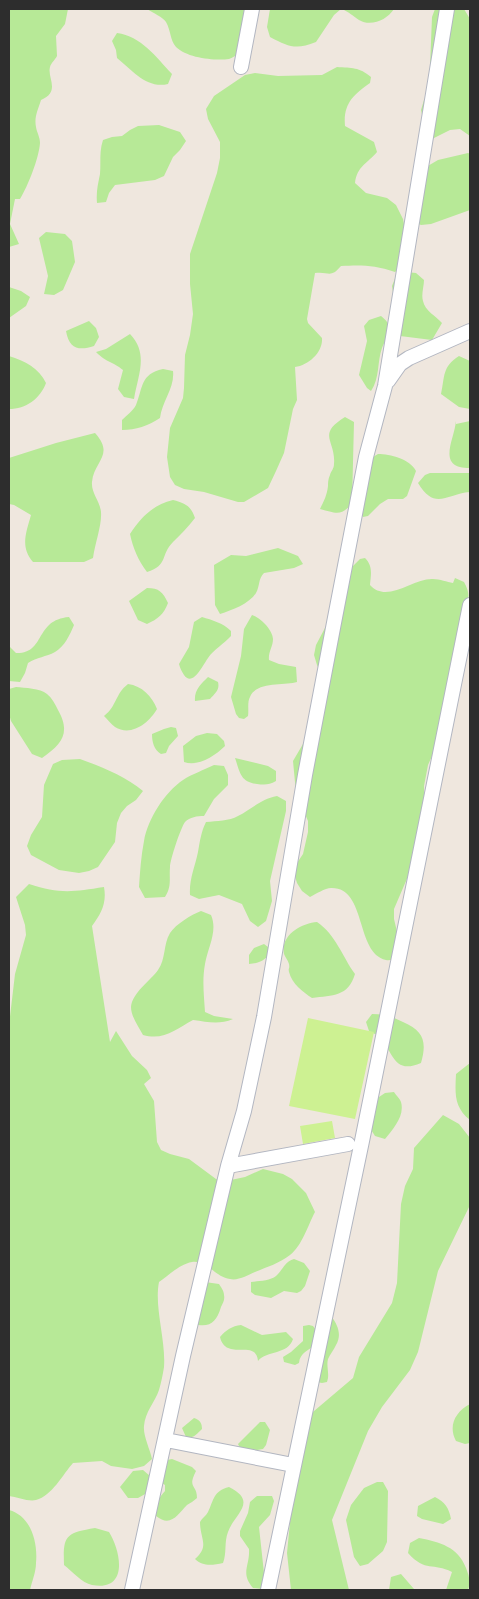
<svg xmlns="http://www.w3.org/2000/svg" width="479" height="1599" viewBox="0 0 479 1599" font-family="'Varela Round',sans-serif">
<rect width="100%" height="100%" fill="#efe7de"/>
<!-- green -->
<path fill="#b7e997" d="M 9,9 L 68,9 L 65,24 L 56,36 L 57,56 C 55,60 51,63 50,67 C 47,78 61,91 41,100 C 38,110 34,117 36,127 C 37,133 40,137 40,143 C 39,158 28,186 20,199 L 15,199 L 10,224 L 19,244 L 9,247 Z
M 147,9 L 250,9 L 240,54 C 236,55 232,58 229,59 C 215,61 187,58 176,47 C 170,40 171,31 166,22 C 163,17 153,13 147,9 Z
M 270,9 L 341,9 L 334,15 L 316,42 C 296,50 289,47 270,37 L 267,27 Z
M 342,9 L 394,9 C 387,20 371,27 359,20 C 353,16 349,12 342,9 Z
M 435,9 L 464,9 L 470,19 L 470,136 L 460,129 L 450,130 L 432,139 L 422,138 L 420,128 L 423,119 L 421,110 L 424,100 L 429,92 L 432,17 Z
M 117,33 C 141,36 156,57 172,74 L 168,84 C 147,89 133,71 117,58 L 116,50 L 112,41 Z
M 337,67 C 352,68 359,67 371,77 L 370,83 C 353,95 343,104 345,126 L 374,142 L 377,152 C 368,163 357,166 355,183 L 366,193 L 387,198 L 396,205 L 403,219 L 405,229 L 405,234 L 401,243 L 402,266 L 395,272 C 374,265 362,265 341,266 C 330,279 329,271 315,273 L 307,319 L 308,323 L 322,338 C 323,352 309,365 295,367 L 297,400 L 293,409 L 284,453 L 276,471 L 268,488 L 244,502 L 238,502 L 204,492 L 184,489 L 175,485 L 170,477 L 167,457 L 170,428 L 183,398 L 184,388 L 185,355 L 190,335 L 193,314 L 190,284 L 190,254 L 217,173 L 220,158 L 220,142 L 208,119 L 206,109 L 214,96 L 245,75 L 255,73 L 278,76 L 322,75 Z
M 159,125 L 180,132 L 186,141 L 180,150 L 173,157 L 164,176 L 155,180 L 115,185 L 109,193 L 106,202 L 97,203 C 96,192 98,184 100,174 C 101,162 99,152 103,140 L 112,137 L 122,136 L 130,130 L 138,126 Z
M 468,153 L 470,154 L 470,210 L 431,224 L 421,225 L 412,221 L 421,170 L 438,160 Z
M 46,232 L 65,234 L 72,241 L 75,262 L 63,290 L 54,295 L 44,294 L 48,276 L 39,238 Z
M 406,272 L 416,273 L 424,280 C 424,286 421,295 423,301 C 425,311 436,316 442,323 L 432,340 L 400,336 L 392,286 L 396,276 Z
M 9,287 L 21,291 L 30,297 L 26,306 L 9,318 Z
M 381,316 C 386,320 389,323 389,329 C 389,336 384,342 382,348 C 377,362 380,378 371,391 L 367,388 L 359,375 L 367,341 L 364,326 L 369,320 Z
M 89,321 L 96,328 L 99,337 L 94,346 C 79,351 69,349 66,331 Z
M 130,334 C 149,354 138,375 134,399 L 124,397 L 118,389 L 123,370 C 112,361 107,363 96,352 L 106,349 Z
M 9,356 C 25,361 39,368 46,383 C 40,399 26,409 9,409 Z
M 459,356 L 470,361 L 470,409 L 459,407 L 441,394 C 445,376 442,367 459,356 Z
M 163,369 L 173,371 C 175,388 162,401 160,418 C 148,426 136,430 122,430 L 122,420 C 126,416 133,411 136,405 C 143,388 140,374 163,369 Z
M 345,417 L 354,422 L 352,503 C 341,517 336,513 320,509 C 324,501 327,495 328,486 C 328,483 328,479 330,475 C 331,471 334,469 334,464 C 336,440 316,435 345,417 Z
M 456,421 L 456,424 L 470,421 L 470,468 C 436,468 454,441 456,421 Z
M 95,433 C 115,455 94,461 92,482 C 91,493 100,501 101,512 C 102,525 95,543 93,558 L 84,562 L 33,562 C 20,547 26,533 31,515 L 14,505 L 9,504 L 9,458 L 56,443 Z
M 378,454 C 390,454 410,459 416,471 L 407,496 L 403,499 L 388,499 L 380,504 L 368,516 L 363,517 L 360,512 L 373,457 Z
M 430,473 L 470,473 L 470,492 C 446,494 435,511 418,483 L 425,475 Z
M 173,500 C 185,503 191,506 195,518 C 188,527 181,534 173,542 C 160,555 169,565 147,572 C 138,560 133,548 130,534 C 141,517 153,505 173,500 Z
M 278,548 L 298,556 L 303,564 L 294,568 L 264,573 C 258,579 260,586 256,593 C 249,604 232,610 220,614 L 215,605 L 214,565 L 231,555 L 246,556 Z
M 365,558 C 373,566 371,574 370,585 C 387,604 413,578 433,579 C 440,579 447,582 453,583 L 455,578 L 464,582 C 472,596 468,602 461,616 L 447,722 L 428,765 L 424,786 L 425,819 L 415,860 L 394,909 L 394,919 L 399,940 L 398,959 C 394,959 389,961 386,960 C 355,953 367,887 331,888 C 325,888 316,894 310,897 L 302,891 L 297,883 L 294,873 L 297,863 L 303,854 L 308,832 L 308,821 L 296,793 L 293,761 L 320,715 L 328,695 L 327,685 L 317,665 L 314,655 L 316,645 L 336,607 L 347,572 L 360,559 Z
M 147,588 C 159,588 163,592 168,603 C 164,614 158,619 147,624 L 138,620 L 129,601 Z
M 252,615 C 260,617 273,630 273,639 C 273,647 268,652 269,660 L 279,664 L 296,667 L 297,682 C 285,686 256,681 250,697 C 247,702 249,710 248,716 L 244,719 L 239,718 L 236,714 L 231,697 L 241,656 L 244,629 Z
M 69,617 L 74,625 C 70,635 64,647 55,652 C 46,657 37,657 28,663 L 25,673 L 20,682 L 9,681 L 9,646 L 16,653 C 46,654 34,620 69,617 Z
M 202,617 C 212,620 223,623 231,631 L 231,636 C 224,644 214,649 208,658 C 204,663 193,688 184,675 C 182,672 180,668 179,664 L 189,647 L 194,622 Z
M 208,677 L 218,682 C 220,690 215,693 210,699 L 195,701 C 194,690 201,684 208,677 Z
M 128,684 C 142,686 152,696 157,709 C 149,723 131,737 115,727 C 111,724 107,719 104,716 C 117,706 115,694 128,684 Z
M 16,687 C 25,688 40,688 47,694 C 52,698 55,704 58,710 C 71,733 62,744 42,758 L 32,754 L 11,721 L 9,714 L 9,689 Z
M 171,727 L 176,728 L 178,736 L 169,746 L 166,753 L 161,754 C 154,750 152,742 152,734 L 164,729 Z
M 207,733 L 217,734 L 224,741 L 225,746 C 215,756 198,767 184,762 L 183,746 L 196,736 Z
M 235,758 L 268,766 L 276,771 L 276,781 C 269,785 265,785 257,784 C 240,782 240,772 235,758 Z
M 80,759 C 102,767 125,776 143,791 L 136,800 L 127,806 L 121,813 L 117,823 L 115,842 L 98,867 L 89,871 L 79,873 L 59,870 L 31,855 L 27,846 L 31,835 L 42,817 L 44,785 L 53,764 L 62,760 Z
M 214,765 L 224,766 L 228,775 L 228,785 L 214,799 L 204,816 C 197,816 190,817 185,822 C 181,827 170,860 170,867 C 169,879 172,886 165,897 L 145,898 L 139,887 C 140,872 141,856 144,841 C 148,819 164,793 183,780 C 192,774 204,770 214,765 Z
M 277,796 L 286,801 L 286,811 L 270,881 L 272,901 L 266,921 L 258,927 L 250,921 L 242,904 L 219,895 L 199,899 L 190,895 C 189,879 195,867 198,852 C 200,841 201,832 206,822 C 217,821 229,821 238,816 C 252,809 261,799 277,796 Z
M 29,884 C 59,894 73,892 104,887 C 107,903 101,914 92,926 L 110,1042 L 116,1031 L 132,1056 L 147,1070 L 151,1078 L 144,1084 L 154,1101 L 157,1142 L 161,1150 L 170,1154 L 189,1159 L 216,1179 L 226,1181 L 245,1177 L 263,1169 L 283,1174 L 292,1179 L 306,1193 L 315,1212 C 308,1225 302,1246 290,1255 C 280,1263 267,1267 255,1272 C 248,1275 238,1281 230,1279 C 215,1277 207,1260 192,1262 C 180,1264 169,1275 159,1282 C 154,1307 166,1340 164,1367 C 163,1374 161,1383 159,1390 C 155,1402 145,1412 144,1426 C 143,1436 150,1449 152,1459 L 144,1466 L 132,1469 L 111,1466 L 102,1461 L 73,1463 C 63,1474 52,1496 36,1500 C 29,1502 17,1497 9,1496 L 9,1025 L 15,974 L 26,935 L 25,925 L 16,897 Z
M 201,911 L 211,915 C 218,931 208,947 205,964 C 202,980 204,996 205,1012 L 214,1016 L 233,1019 C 219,1025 208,1022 193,1020 C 176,1029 164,1041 143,1035 C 139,1027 131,1017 131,1007 C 132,993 151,980 158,970 C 166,959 163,945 170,933 C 176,924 191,915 201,911 Z
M 317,922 C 336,935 342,956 355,974 C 348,997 333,995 312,998 C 303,992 292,984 289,972 C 288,967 290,970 289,964 C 288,960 285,957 284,954 C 280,935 302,923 317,922 Z
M 264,944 L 272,950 C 266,960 261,963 249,964 L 249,955 L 254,948 Z
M 372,1014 C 384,1014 393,1017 403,1022 C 424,1031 427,1042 421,1063 C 393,1075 394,1052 379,1037 C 377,1034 372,1033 369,1031 L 366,1022 Z
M 470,1063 L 470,1120 C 454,1107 455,1094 456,1074 Z
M 394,1092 C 396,1095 400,1099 401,1102 C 405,1116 393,1129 385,1139 L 375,1136 L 370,1128 L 376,1099 L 385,1093 Z
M 443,1115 L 459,1124 L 470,1138 L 470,1205 L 438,1271 L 418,1352 L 410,1370 L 382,1407 L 368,1431 L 332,1520 L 349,1590 L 291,1590 L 287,1553 L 295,1471 L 307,1417 L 353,1378 L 359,1357 L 392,1303 L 397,1283 L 401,1204 L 405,1186 L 413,1169 L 414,1148 Z
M 294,1259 L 304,1263 L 310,1271 L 305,1286 L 301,1291 L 297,1293 L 284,1291 L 271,1298 L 255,1295 L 251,1292 L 251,1282 C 258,1281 270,1281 276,1276 C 283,1270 284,1262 294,1259 Z
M 205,1282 L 219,1284 C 221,1287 224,1291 224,1295 C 225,1300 223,1303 221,1307 C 216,1323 210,1328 193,1324 Z
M 331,1316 C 338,1325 342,1335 336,1345 C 334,1350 330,1354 328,1359 C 326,1367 330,1374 327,1382 L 322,1383 L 317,1382 Z
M 241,1325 L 262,1335 L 286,1332 L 293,1339 C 288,1355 267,1350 258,1361 C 256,1338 226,1362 220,1337 C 226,1330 232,1326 241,1325 Z
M 309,1325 L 313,1326 L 316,1330 L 315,1344 C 309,1351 300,1352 299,1363 L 295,1365 L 284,1362 L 283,1357 L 291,1352 L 303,1341 L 303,1326 Z
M 470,1404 L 470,1443 L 465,1444 L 456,1441 C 448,1426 455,1412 470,1404 Z
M 194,1418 C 200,1420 202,1423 202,1429 C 197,1434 193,1439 186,1437 L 182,1428 Z
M 260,1422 L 265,1422 L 270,1430 L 266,1445 L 263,1449 L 257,1450 L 240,1448 L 238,1444 Z
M 172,1459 L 192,1467 L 196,1471 C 187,1489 197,1484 197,1498 C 194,1501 190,1503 187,1505 C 178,1514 171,1528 156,1516 C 155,1504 157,1500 165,1491 L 165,1485 L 157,1480 L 167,1460 Z
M 143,1470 L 150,1476 L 147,1493 L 138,1498 L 128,1498 L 120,1487 L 133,1471 Z
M 377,1482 L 383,1482 L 388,1491 L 387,1542 L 383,1551 L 368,1564 L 360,1566 L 354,1557 L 346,1520 L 351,1505 L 364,1488 Z
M 229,1487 C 259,1502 234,1514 228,1532 C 224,1542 227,1553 223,1563 C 213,1565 203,1567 195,1559 C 210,1546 200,1539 200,1522 C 202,1518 206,1516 208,1512 C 214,1500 213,1491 229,1487 Z
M 257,1496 L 272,1496 L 274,1501 L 270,1515 L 259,1527 L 264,1573 L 267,1581 L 263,1589 L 253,1588 C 240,1573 250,1566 249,1549 L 240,1536 L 240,1531 L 248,1513 L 250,1502 Z
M 435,1497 C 445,1502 449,1508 451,1519 L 443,1524 L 422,1519 L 417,1516 L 418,1506 Z
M 9,1510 C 31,1516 38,1542 36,1563 C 36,1572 32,1581 30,1590 L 9,1590 Z
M 95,1528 L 109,1532 C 121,1551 129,1592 92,1585 C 82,1583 72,1571 64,1565 C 63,1536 65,1533 95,1528 Z
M 419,1538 C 440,1542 458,1547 466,1568 C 469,1576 471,1581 468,1590 L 446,1590 L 452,1572 C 433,1562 426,1573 408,1553 L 410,1543 Z
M 401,1574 L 414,1589 L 415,1590 L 389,1590 L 391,1577 Z"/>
<!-- pitch -->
<path fill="#cdf192" d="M 308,1018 L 374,1032 L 355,1119 L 289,1106 Z
M 332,1121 L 335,1138 L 303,1144 L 300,1126 Z"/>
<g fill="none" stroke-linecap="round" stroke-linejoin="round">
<!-- minor casing -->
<g stroke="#b2b6c1" stroke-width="16">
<path id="minor" d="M 241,67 L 252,9
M 388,381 L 400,364 L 409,358 L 470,331
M 228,1166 L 348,1144
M 166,1440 L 293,1465
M 132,1590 L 183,1356 L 228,1166 L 244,1111 L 264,1017 L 305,775 L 333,628 L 366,457 L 385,386 L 447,9
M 268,1590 L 362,1141 L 470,605"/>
</g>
<!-- minor -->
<use href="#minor" stroke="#fff" stroke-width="14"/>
</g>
<!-- border -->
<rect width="479" height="1599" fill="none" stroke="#2d2d2d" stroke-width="20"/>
</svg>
